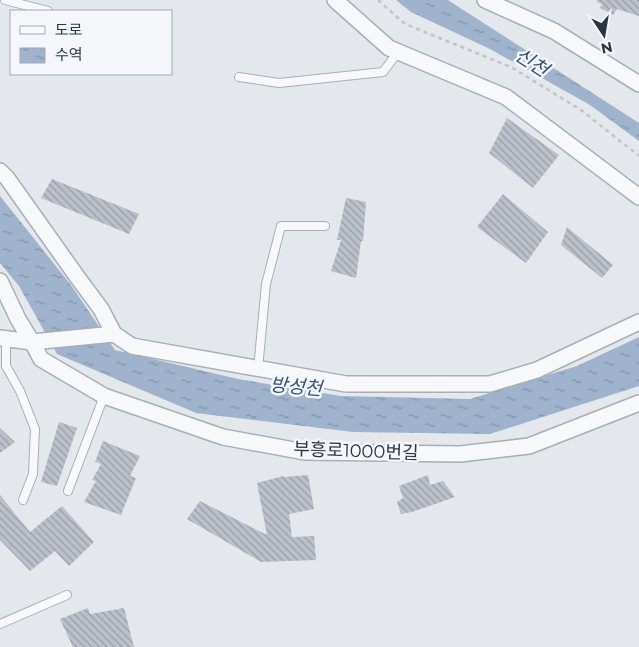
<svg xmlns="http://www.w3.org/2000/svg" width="639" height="647" viewBox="0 0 639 647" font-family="Montserrat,'Noto Sans KR',sans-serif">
<defs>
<pattern id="water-ripples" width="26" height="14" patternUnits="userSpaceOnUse" patternTransform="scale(1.25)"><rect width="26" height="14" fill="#9fb4cc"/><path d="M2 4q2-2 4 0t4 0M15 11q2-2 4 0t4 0" fill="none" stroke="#8293a7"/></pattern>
<pattern id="building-back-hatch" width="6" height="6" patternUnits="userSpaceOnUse" patternTransform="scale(1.25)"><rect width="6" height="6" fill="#bbc0ca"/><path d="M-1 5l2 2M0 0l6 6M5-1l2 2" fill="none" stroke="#989da6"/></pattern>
</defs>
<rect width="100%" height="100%" fill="#e4e7ec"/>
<!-- water -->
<path fill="url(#water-ripples)" d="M 396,0 L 448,0 L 639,123 L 639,141 L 590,105 L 490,49 L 411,12 Z
M 0,196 L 71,285 L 115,350 L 238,379 L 341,396 L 470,399 L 577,366 L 639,337 L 639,386 L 490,434 L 353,432 L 196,413 L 57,354 L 19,286 L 0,263 Z"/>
<!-- building -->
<path fill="url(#building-back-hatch)" d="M 597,0 L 639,0 L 639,16 L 617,9 L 613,15 L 600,8 L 602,4 L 597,2 Z
M 507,118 L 559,155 L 533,188 L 489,153 Z
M 52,179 L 139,214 L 129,234 L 41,198 Z
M 503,194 L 548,232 L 526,263 L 477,227 Z
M 346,198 L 366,202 L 363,241 L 361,241 L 356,278 L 331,271 L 341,240 L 337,240 Z
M 567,227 L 613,265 L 602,278 L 561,245 Z
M 59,422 L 77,428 L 57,486 L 41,482 Z
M 0,428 L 15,442 L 0,453 Z
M 103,441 L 140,456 L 130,476 L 136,478 L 121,515 L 84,502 L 96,481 L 92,480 L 101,464 L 95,462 Z
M 308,475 L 314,509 L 289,514 L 292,537 L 314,536 L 316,560 L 261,562 L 187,519 L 200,501 L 267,535 L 257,483 L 283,476 L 284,477 Z
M 428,475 L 430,485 L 443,481 L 455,497 L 412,512 L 401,514 L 397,502 L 403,498 L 399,486 Z
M 0,495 L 30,532 L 62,506 L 94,542 L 69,566 L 55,551 L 30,571 L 0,540 Z
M 88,608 L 90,614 L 124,608 L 134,647 L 73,647 L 60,619 Z"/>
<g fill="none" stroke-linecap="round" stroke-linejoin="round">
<!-- lane casing -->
<g stroke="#a9aeb7" stroke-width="10">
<path id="lane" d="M 5,0 L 48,11
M 239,77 L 279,83 L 383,72 L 398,52
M 6,339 L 6,366 L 20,391 L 35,429 L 33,474 L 23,500
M 258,369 L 266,284 L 281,226 L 325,226
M 68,491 L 104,396
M 0,624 L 67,595"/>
</g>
<!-- street casing -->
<g stroke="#a9aeb7" stroke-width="18">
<path id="street" d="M 335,0 L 389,48 L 506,97 L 639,197
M 485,0 L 554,31 L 639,84
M 0,171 L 7,178 L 78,278 L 101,309 L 114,334
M 0,281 L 18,319 L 32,342 L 41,359 L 104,396 L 223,437 L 305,452 L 460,454 L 529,446 L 639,403
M 0,338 L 32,342 L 114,334 L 132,346 L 346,384 L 490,384 L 537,370 L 639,322"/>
</g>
<!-- path -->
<path stroke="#c2c5cb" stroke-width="2.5" stroke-dasharray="4 4" stroke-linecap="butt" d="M 378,0 L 405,24 L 511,67 L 581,110 L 639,156"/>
<!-- lane -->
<use href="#lane" stroke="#f7f8fa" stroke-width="8"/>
<!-- street -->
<use href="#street" stroke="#f7f8fa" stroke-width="15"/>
</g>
<g text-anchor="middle" stroke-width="5" stroke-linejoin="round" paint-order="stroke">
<!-- street labels -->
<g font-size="18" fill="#2b3445" stroke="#f4f6f9">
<text transform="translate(356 451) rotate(2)" y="6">부흥로1000번길</text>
</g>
<!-- water labels -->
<g font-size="19" font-style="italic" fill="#34527a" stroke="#f4f6f9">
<text transform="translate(532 62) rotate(33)" y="7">신천</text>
<text transform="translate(296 386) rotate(5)" y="7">방성천</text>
</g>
</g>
<!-- legend -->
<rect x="10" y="10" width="162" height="65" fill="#f4f6f9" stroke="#a4a8b1"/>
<rect x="20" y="26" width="25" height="8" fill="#f7f8fa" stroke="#a4a8b1"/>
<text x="55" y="35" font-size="15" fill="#2b3445">도로</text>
<rect x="20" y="48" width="25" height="15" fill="url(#water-ripples)" stroke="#a4a8b1"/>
<text x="55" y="60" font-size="15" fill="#2b3445">수역</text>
<!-- north arrow -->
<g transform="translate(604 35) rotate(168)" stroke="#f4f6f9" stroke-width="4" paint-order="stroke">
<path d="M0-4L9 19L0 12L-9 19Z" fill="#2b3445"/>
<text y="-8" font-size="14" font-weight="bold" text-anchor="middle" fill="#2b3445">N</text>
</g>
</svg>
